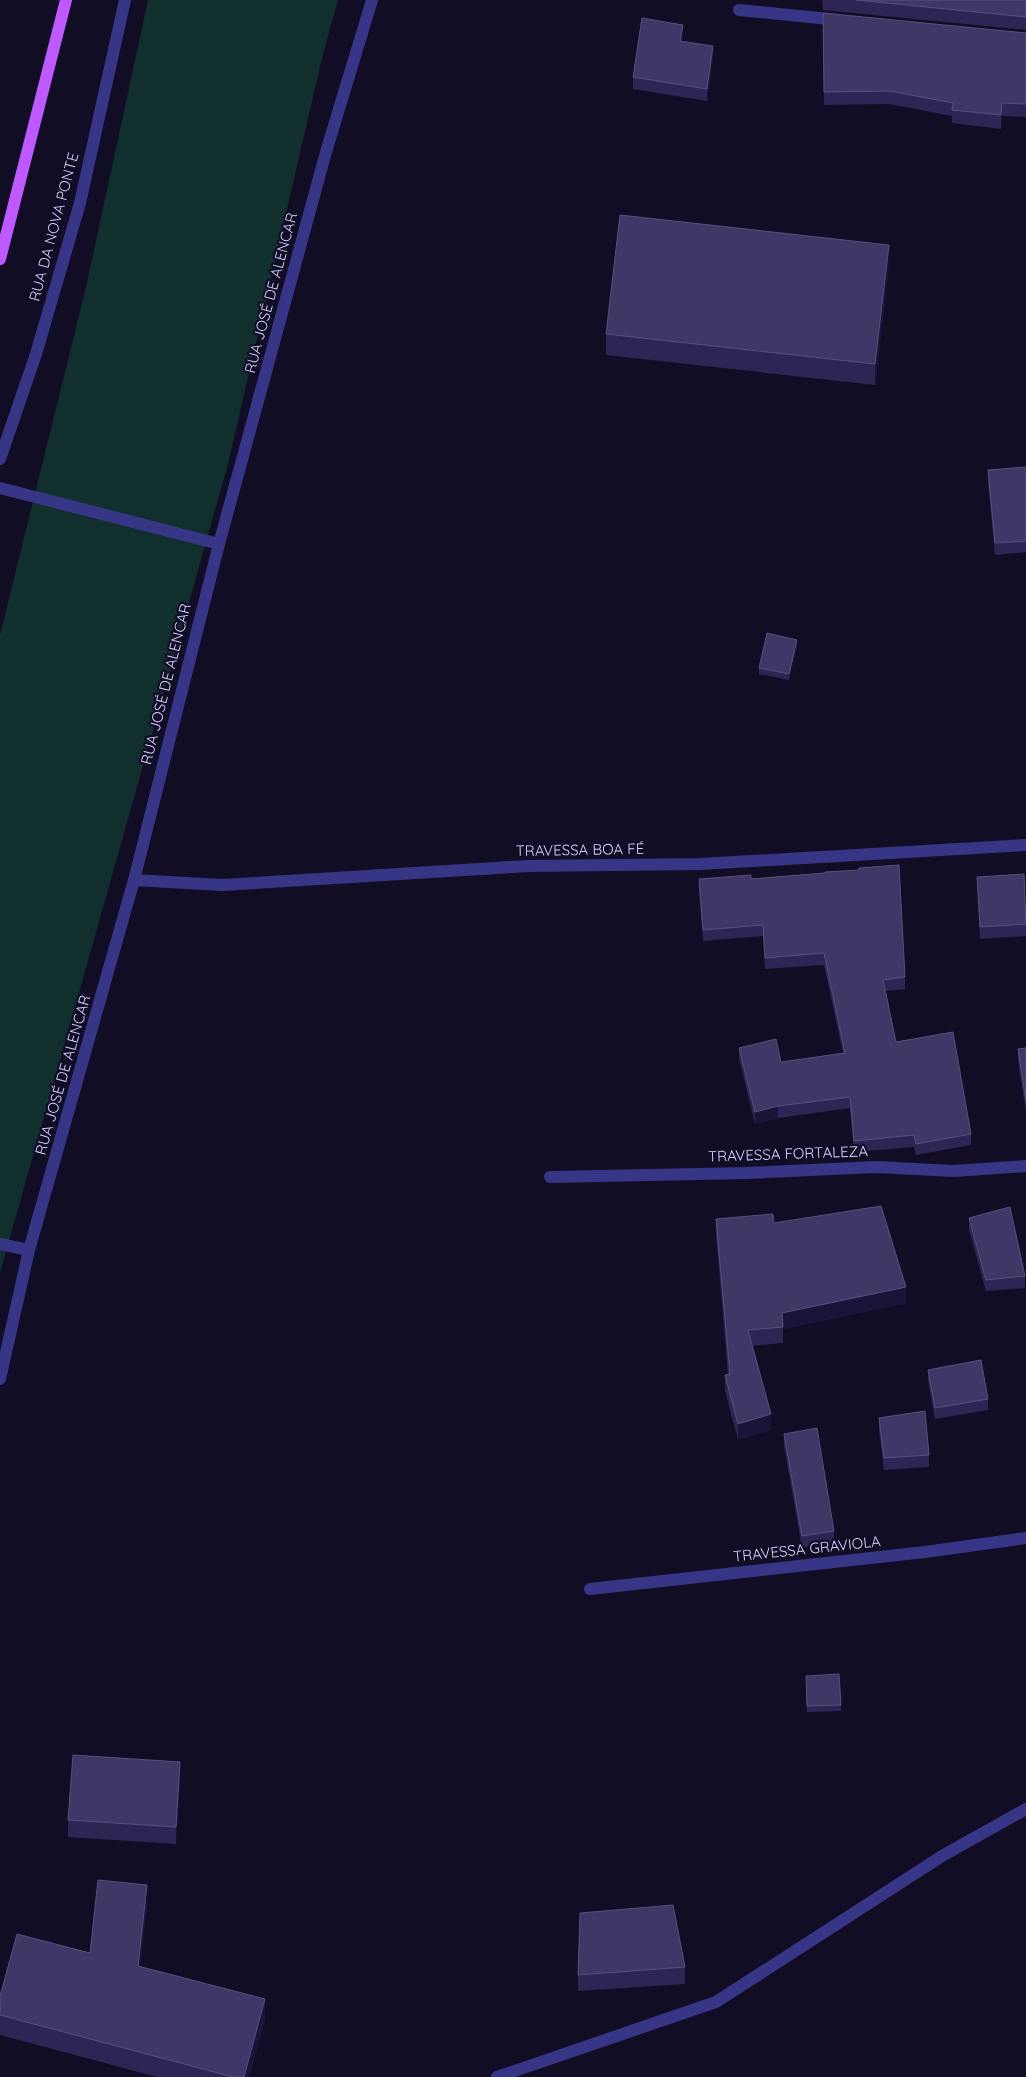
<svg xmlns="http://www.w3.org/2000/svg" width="1026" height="2077" viewBox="0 0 1026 2077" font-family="Quicksand,sans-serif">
<rect width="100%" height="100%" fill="#110d25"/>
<!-- green -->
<path fill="#102f2d" d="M 148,0 L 338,0 L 322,58 L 228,464 L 0,1273 L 0,635 L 86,287 Z"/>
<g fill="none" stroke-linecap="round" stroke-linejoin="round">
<!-- pedestrian -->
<path stroke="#373686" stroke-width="12" d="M 0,459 L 36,354 L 80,203 L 125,0"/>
<!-- minor -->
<path stroke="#373686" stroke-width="12" d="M 739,10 L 839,20
M 0,488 L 219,544
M 134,880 L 222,885 L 528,866 L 700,864 L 1026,845
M 550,1177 L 746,1173 L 876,1167 L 954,1171 L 1026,1166
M 0,1244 L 29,1250
M 0,1379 L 29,1250 L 134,880 L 219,544 L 326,152 L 372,0
M 590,1589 L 925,1552 L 1026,1538
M 497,2077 L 716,2002 L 942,1856 L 1026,1809"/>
<!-- primary -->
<path stroke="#be58ff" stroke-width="12" d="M 0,259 L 66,0"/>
</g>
<!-- wall -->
<path fill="#2e2554" d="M 822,0 L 1026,0 L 1026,30 L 823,10 Z
M 823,13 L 1026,33 L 1026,117 L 1002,116 L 1001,129 L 952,123 L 952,116 L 889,104 L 824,105 Z
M 683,36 L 682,42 L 713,58 L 707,101 L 633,89 L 633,77 Z
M 889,266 L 875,385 L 606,355 L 606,334 Z
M 1026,467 L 1026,552 L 995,555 L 988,482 L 988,470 Z
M 797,646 L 789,680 L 759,674 L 759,668 Z
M 977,877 L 1026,911 L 1026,936 L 980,939 Z
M 699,879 L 751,879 L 905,977 L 905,989 L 886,991 L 896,1042 L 971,1134 L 971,1145 L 916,1155 L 914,1147 L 854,1152 L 850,1108 L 778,1118 L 755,1124 L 739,1059 L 739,1048 L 781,1062 L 843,1053 L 824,965 L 765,969 L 763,936 L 703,941 L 699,891 Z
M 1026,1048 L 1026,1112 L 1018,1061 L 1018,1049 Z
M 969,1218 L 1025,1276 L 1025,1288 L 986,1291 L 969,1230 Z
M 716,1219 L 774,1223 L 906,1303 L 783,1329 L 783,1343 L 752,1346 L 771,1430 L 738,1440 L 725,1391 L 725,1375 L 728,1374 L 716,1235 Z
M 928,1370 L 988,1399 L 988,1410 L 935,1419 L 928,1381 Z
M 879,1418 L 929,1455 L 929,1467 L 884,1470 L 879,1430 Z
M 784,1434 L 834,1531 L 834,1542 L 802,1548 L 784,1446 Z
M 806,1682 L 841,1705 L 841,1711 L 807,1712 Z
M 180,1779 L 176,1844 L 68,1837 L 68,1820 Z
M 147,1905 L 140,1966 L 265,2019 L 249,2077 L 157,2077 L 0,2035 L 0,1996 L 90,1953 Z
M 685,1967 L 685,1984 L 578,1991 L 578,1975 Z"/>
<!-- shaded-wall -->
<path fill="#1b1439" d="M 683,25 L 683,36 L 680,53 L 680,41 Z
M 713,46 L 713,58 L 707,101 L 707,89 Z
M 1002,103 L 1002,116 L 1001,129 L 1001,115 Z
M 889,245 L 889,266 L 875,385 L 875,364 Z
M 797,640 L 797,646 L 789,680 L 789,674 Z
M 778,1106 L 778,1118 L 755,1124 L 755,1112 Z
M 906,1287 L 906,1303 L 783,1329 L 782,1313 Z
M 771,1414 L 771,1430 L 738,1440 L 738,1424 Z
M 180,1762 L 180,1779 L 176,1844 L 176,1827 Z
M 147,1885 L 147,1905 L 138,1986 L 138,1966 Z
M 265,1999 L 265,2019 L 249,2077 L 244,2077 Z"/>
<!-- building -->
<path fill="#403766" stroke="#57507e" d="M 856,0 L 1026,0 L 1026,17 Z
M 823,13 L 1026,33 L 1026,104 L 1002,103 L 1001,115 L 952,110 L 953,103 L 889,91 L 824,92 Z
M 642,18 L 683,25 L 680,41 L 713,46 L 707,89 L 633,77 Z
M 620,215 L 889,245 L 875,364 L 606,334 Z
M 1026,467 L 1026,541 L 995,543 L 988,470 Z
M 767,633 L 797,640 L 789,674 L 759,668 Z
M 899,865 L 905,977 L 883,980 L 896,1042 L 953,1032 L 971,1134 L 916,1144 L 914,1135 L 854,1141 L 850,1097 L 778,1106 L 755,1112 L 739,1048 L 776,1039 L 781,1062 L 845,1053 L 824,953 L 765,958 L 763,925 L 703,930 L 699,879 L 751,875 L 751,879 L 825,873 L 825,872 L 859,870 L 859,868 Z
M 1024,874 L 1026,924 L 980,927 L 977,877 Z
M 1026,1048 L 1026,1101 L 1018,1049 Z
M 881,1206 L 906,1287 L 782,1313 L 783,1327 L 748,1330 L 771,1414 L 738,1424 L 725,1375 L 730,1374 L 716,1219 L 773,1214 L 774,1223 Z
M 1010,1207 L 1025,1276 L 986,1280 L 969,1218 Z
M 981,1360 L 988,1399 L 935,1408 L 928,1370 Z
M 925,1411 L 929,1455 L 884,1458 L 879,1418 Z
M 817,1428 L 834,1531 L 802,1536 L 784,1434 Z
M 839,1674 L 841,1705 L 807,1706 L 806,1676 Z
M 73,1755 L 180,1762 L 176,1827 L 68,1820 Z
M 98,1880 L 147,1885 L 138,1966 L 265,1999 L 244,2077 L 233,2077 L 0,2015 L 0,1996 L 17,1934 L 90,1953 Z
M 673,1905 L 685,1967 L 578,1975 L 580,1913 Z"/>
<g text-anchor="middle" stroke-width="4.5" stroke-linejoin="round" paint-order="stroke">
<!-- street labels -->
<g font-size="15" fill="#d5d1ff" stroke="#110d25">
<text transform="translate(54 227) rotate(-75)" y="5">RUA DA NOVA PONTE</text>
<text transform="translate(271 293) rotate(-75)" y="5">RUA JOSÉ DE ALENCAR</text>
<text transform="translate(166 684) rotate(-76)" y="5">RUA JOSÉ DE ALENCAR</text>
<text transform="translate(580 850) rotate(-1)" y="5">TRAVESSA BOA FÉ</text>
<text transform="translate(63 1075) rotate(-74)" y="5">RUA JOSÉ DE ALENCAR</text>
<text transform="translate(788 1154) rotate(-2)" y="5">TRAVESSA FORTALEZA</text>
<text transform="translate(807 1549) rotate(-6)" y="5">TRAVESSA GRAVIOLA</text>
</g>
</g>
</svg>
